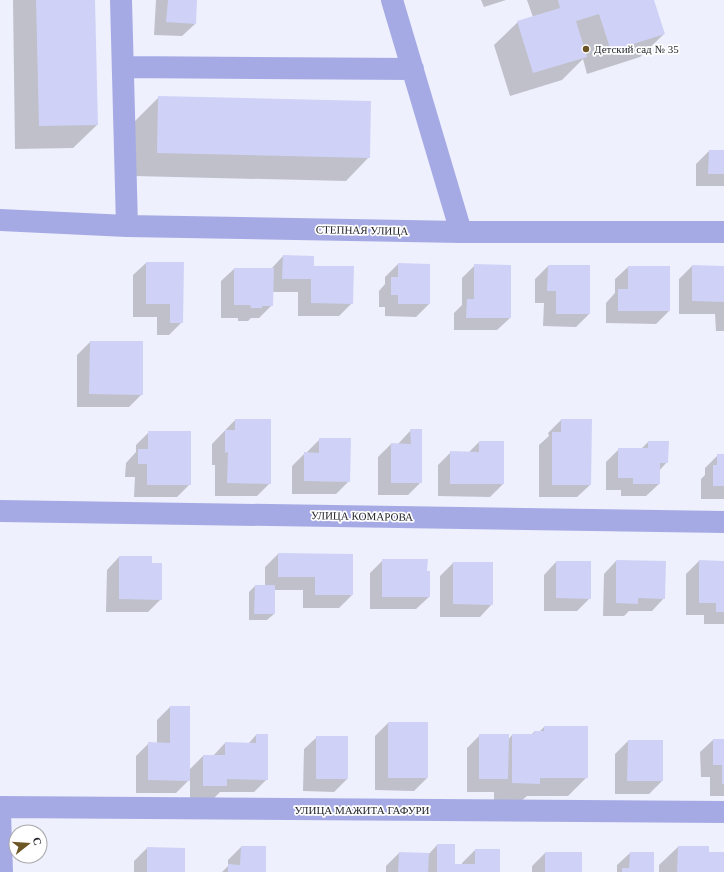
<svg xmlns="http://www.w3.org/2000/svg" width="724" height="872" viewBox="0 0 724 872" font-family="'Times New Roman',serif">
<rect width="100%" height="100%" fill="#eff0fd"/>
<!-- shadow -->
<path fill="#0003" d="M 13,0 L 94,0 L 97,125 L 73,148 L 15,149 Z
M 156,0 L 196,0 L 195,24 L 182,36 L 154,35 Z
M 481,0 L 506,0 L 484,7 Z
M 527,0 L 653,0 L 664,34 L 640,57 L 587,74 L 583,59 L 562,80 L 510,96 L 494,45 L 518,22 L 533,17 Z
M 159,97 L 369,157 L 346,181 L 134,176 L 135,121 Z
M 709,151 L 724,151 L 724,186 L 696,186 L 696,164 Z
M 283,256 L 313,267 L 352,303 L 339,316 L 298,316 L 298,292 L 272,292 L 272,305 L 259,318 L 251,318 L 248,321 L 238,321 L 238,318 L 221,318 L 221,281 L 234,269 L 271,269 Z
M 146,263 L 182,322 L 169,335 L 157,335 L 157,317 L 133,317 L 133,275 Z
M 398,264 L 429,304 L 416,317 L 385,316 L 385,307 L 379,307 L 379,291 L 385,284 L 385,277 Z
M 475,265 L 510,318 L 497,330 L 454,330 L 454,313 L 462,305 L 462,278 Z
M 548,266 L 589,314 L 576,327 L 543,326 L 544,303 L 535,303 L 535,279 Z
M 692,266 L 724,267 L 724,331 L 716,331 L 715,314 L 679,314 L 679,279 Z
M 628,267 L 669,267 L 669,311 L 656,324 L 606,323 L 606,303 L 615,293 L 615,279 Z
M 90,342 L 142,342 L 142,394 L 129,407 L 77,407 L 77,355 Z
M 235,420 L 270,483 L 257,496 L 215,496 L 215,465 L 212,465 L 212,444 Z
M 561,420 L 590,485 L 577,497 L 539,497 L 539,445 L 549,436 L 548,433 Z
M 411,430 L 421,482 L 408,495 L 378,495 L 378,457 L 391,444 L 398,444 Z
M 149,432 L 190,484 L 177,497 L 134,497 L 135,477 L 125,477 L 126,463 L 136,452 L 136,445 Z
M 320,439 L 349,481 L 336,494 L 292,494 L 292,466 L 305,453 L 307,453 L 307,452 Z
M 479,442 L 503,484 L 490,497 L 438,496 L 438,465 L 451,452 L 469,452 Z
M 648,442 L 667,462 L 659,471 L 659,484 L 646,496 L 621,496 L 621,490 L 606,490 L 606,462 L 619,449 L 641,449 Z
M 718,455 L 724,455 L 724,499 L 701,499 L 701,479 L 705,475 L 705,468 Z
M 278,554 L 352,555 L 352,595 L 339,608 L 303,608 L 303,590 L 274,590 L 274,614 L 267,620 L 249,620 L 249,592 L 255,586 L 265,586 L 265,567 Z
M 119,557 L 151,564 L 161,599 L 148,612 L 106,612 L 107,570 Z
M 383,560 L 426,572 L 429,597 L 416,609 L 370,609 L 370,573 Z
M 616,561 L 664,598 L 652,611 L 629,611 L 624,616 L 603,616 L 604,574 Z
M 699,561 L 724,562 L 724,624 L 704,624 L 704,615 L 686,615 L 686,574 Z
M 556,562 L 590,598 L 577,611 L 544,611 L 544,575 Z
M 453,563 L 492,604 L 480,617 L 440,617 L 440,576 Z
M 170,707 L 189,770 L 203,756 L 213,756 L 225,743 L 248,744 L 256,735 L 267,779 L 254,792 L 220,792 L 213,799 L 190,798 L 190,779 L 176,793 L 136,793 L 136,756 L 149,743 L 157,743 L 157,720 Z
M 388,723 L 427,778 L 414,791 L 375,790 L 375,736 Z
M 544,727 L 587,777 L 568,796 L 527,796 L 520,802 L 494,802 L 494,792 L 467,792 L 467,748 L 480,735 L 508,740 L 512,735 L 531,735 L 534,732 L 539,732 Z
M 317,737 L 347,779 L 334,792 L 303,791 L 304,749 Z
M 713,740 L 724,740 L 724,796 L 710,796 L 710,777 L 701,777 L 700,752 Z
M 628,741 L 662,781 L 649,794 L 615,794 L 615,754 Z
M 437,845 L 454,865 L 462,865 L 462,863 L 475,850 L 499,872 L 386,872 L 386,866 L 399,853 L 428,855 Z
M 241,847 L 265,872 L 222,872 L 228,866 L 228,860 Z
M 678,847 L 708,847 L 708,853 L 724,853 L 724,872 L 659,872 L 659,865 Z
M 147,848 L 184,872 L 134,872 L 134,861 Z
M 545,853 L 581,872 L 532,872 L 532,866 Z
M 630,853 L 653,872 L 617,872 L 617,865 Z"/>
<!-- building -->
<path fill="#cfd2f6" d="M 36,0 L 95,0 L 98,125 L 39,126 Z
M 168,0 L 197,0 L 196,24 L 166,22 Z
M 558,0 L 654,0 L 665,34 L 611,51 L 599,14 L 576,21 L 587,57 L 533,73 L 517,21 L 560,8 Z
M 158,96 L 371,101 L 370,158 L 157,153 Z
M 709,150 L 724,150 L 724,174 L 708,174 Z
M 283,255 L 314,256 L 314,266 L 354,266 L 353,304 L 311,303 L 311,279 L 282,279 Z
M 146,262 L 184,262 L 183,323 L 170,323 L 170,304 L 146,304 Z
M 398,263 L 430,264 L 430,304 L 398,304 L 398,295 L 391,295 L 391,277 L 398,277 Z
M 474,264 L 511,265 L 511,318 L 466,318 L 467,299 L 474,299 Z
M 548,265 L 590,265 L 590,314 L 556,314 L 556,291 L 547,291 Z
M 692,265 L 724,266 L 724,302 L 692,301 Z
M 628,266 L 670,266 L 670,311 L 618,311 L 618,289 L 628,289 Z
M 234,268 L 274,268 L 273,306 L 262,306 L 262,308 L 251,308 L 250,305 L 234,305 Z
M 90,341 L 143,341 L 143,395 L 89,394 Z
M 235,419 L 271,419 L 271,484 L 227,483 L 228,452 L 225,453 L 225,430 L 235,430 Z
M 561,419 L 592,419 L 591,485 L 552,485 L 552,432 L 561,432 Z
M 410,429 L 422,429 L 422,483 L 391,483 L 391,443 L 411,444 Z
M 148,431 L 191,431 L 191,485 L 147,485 L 147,464 L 138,464 L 138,449 L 148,449 Z
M 319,438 L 351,438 L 350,482 L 304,481 L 304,452 L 319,453 Z
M 479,441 L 504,441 L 504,484 L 450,484 L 450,451 L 479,452 Z
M 648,441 L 669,441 L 668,463 L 660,463 L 660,484 L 633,484 L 633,478 L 618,478 L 618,448 L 648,448 Z
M 717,454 L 724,454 L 724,486 L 713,486 L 713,465 L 717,465 Z
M 278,553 L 353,554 L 353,595 L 315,595 L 315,577 L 278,577 Z
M 119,556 L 152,556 L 152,563 L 162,563 L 162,600 L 119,599 Z
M 382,559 L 428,559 L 427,571 L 430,571 L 430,597 L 382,597 Z
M 616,560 L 666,561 L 665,599 L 638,598 L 638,604 L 616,603 Z
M 699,560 L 724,561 L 724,612 L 716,612 L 716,603 L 699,603 Z
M 556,561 L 591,561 L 591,599 L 556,598 Z
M 453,562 L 493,562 L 493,605 L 453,604 Z
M 255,585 L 275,585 L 275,614 L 254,614 Z
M 170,706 L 190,706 L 190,781 L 148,780 L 148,742 L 170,743 Z
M 388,722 L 428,722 L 428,778 L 388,778 Z
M 544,726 L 588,726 L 588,778 L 540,778 L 540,784 L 512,783 L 512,734 L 534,734 L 534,731 L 544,731 Z
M 256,734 L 268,734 L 268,780 L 227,779 L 227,786 L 203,786 L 203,755 L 225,755 L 225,742 L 256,743 Z
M 479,734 L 509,734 L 508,779 L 479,779 Z
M 316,736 L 348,736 L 348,779 L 316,779 Z
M 713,739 L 724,739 L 724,784 L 722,784 L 722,765 L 713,765 Z
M 628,740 L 663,740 L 663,781 L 627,781 Z
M 437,844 L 455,844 L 455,864 L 475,864 L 475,849 L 500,849 L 500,872 L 437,872 Z
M 241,846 L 266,846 L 266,872 L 228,872 L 228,864 L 240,865 Z
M 678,846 L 709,846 L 709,852 L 724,852 L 724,872 L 677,872 Z
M 147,847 L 185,848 L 185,872 L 147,872 Z
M 399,852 L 429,853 L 428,872 L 398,872 Z
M 545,852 L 582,852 L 582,872 L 545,872 Z
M 630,852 L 654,852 L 654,872 L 622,872 L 622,868 L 629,868 Z"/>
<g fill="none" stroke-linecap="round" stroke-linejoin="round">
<!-- minor -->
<path stroke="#a6aae4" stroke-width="22" d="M 121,0 L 127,226
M 392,0 L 461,232
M 123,67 L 413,69
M 0,220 L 127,226 L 461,232 L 724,232
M 0,511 L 724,522
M 0,807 L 724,812
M 0,814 L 2,872"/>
</g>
<!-- markers -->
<circle fill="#6d5626" stroke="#fff" stroke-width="1.5" cx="586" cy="49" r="4"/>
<g text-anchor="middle" stroke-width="3.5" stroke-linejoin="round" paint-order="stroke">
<!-- poi labels -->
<g font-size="11" fill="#23242b" stroke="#fff" text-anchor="start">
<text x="594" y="53">Детский сад № 35</text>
</g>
<!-- street labels -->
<g font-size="11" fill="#23242b" stroke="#fff">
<text transform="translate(362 230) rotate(1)" y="4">СТЕПНАЯ УЛИЦА</text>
<text transform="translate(362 516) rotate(1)" y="4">УЛИЦА КОМАРОВА</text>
<text x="362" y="814">УЛИЦА МАЖИТА ГАФУРИ</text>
</g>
</g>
<!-- north arrow -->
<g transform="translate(28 844) rotate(73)"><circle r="19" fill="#ffffff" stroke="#a7a7aa"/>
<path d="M0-3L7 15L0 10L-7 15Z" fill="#6d5626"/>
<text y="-6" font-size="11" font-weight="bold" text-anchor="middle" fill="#23242b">С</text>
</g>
</svg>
